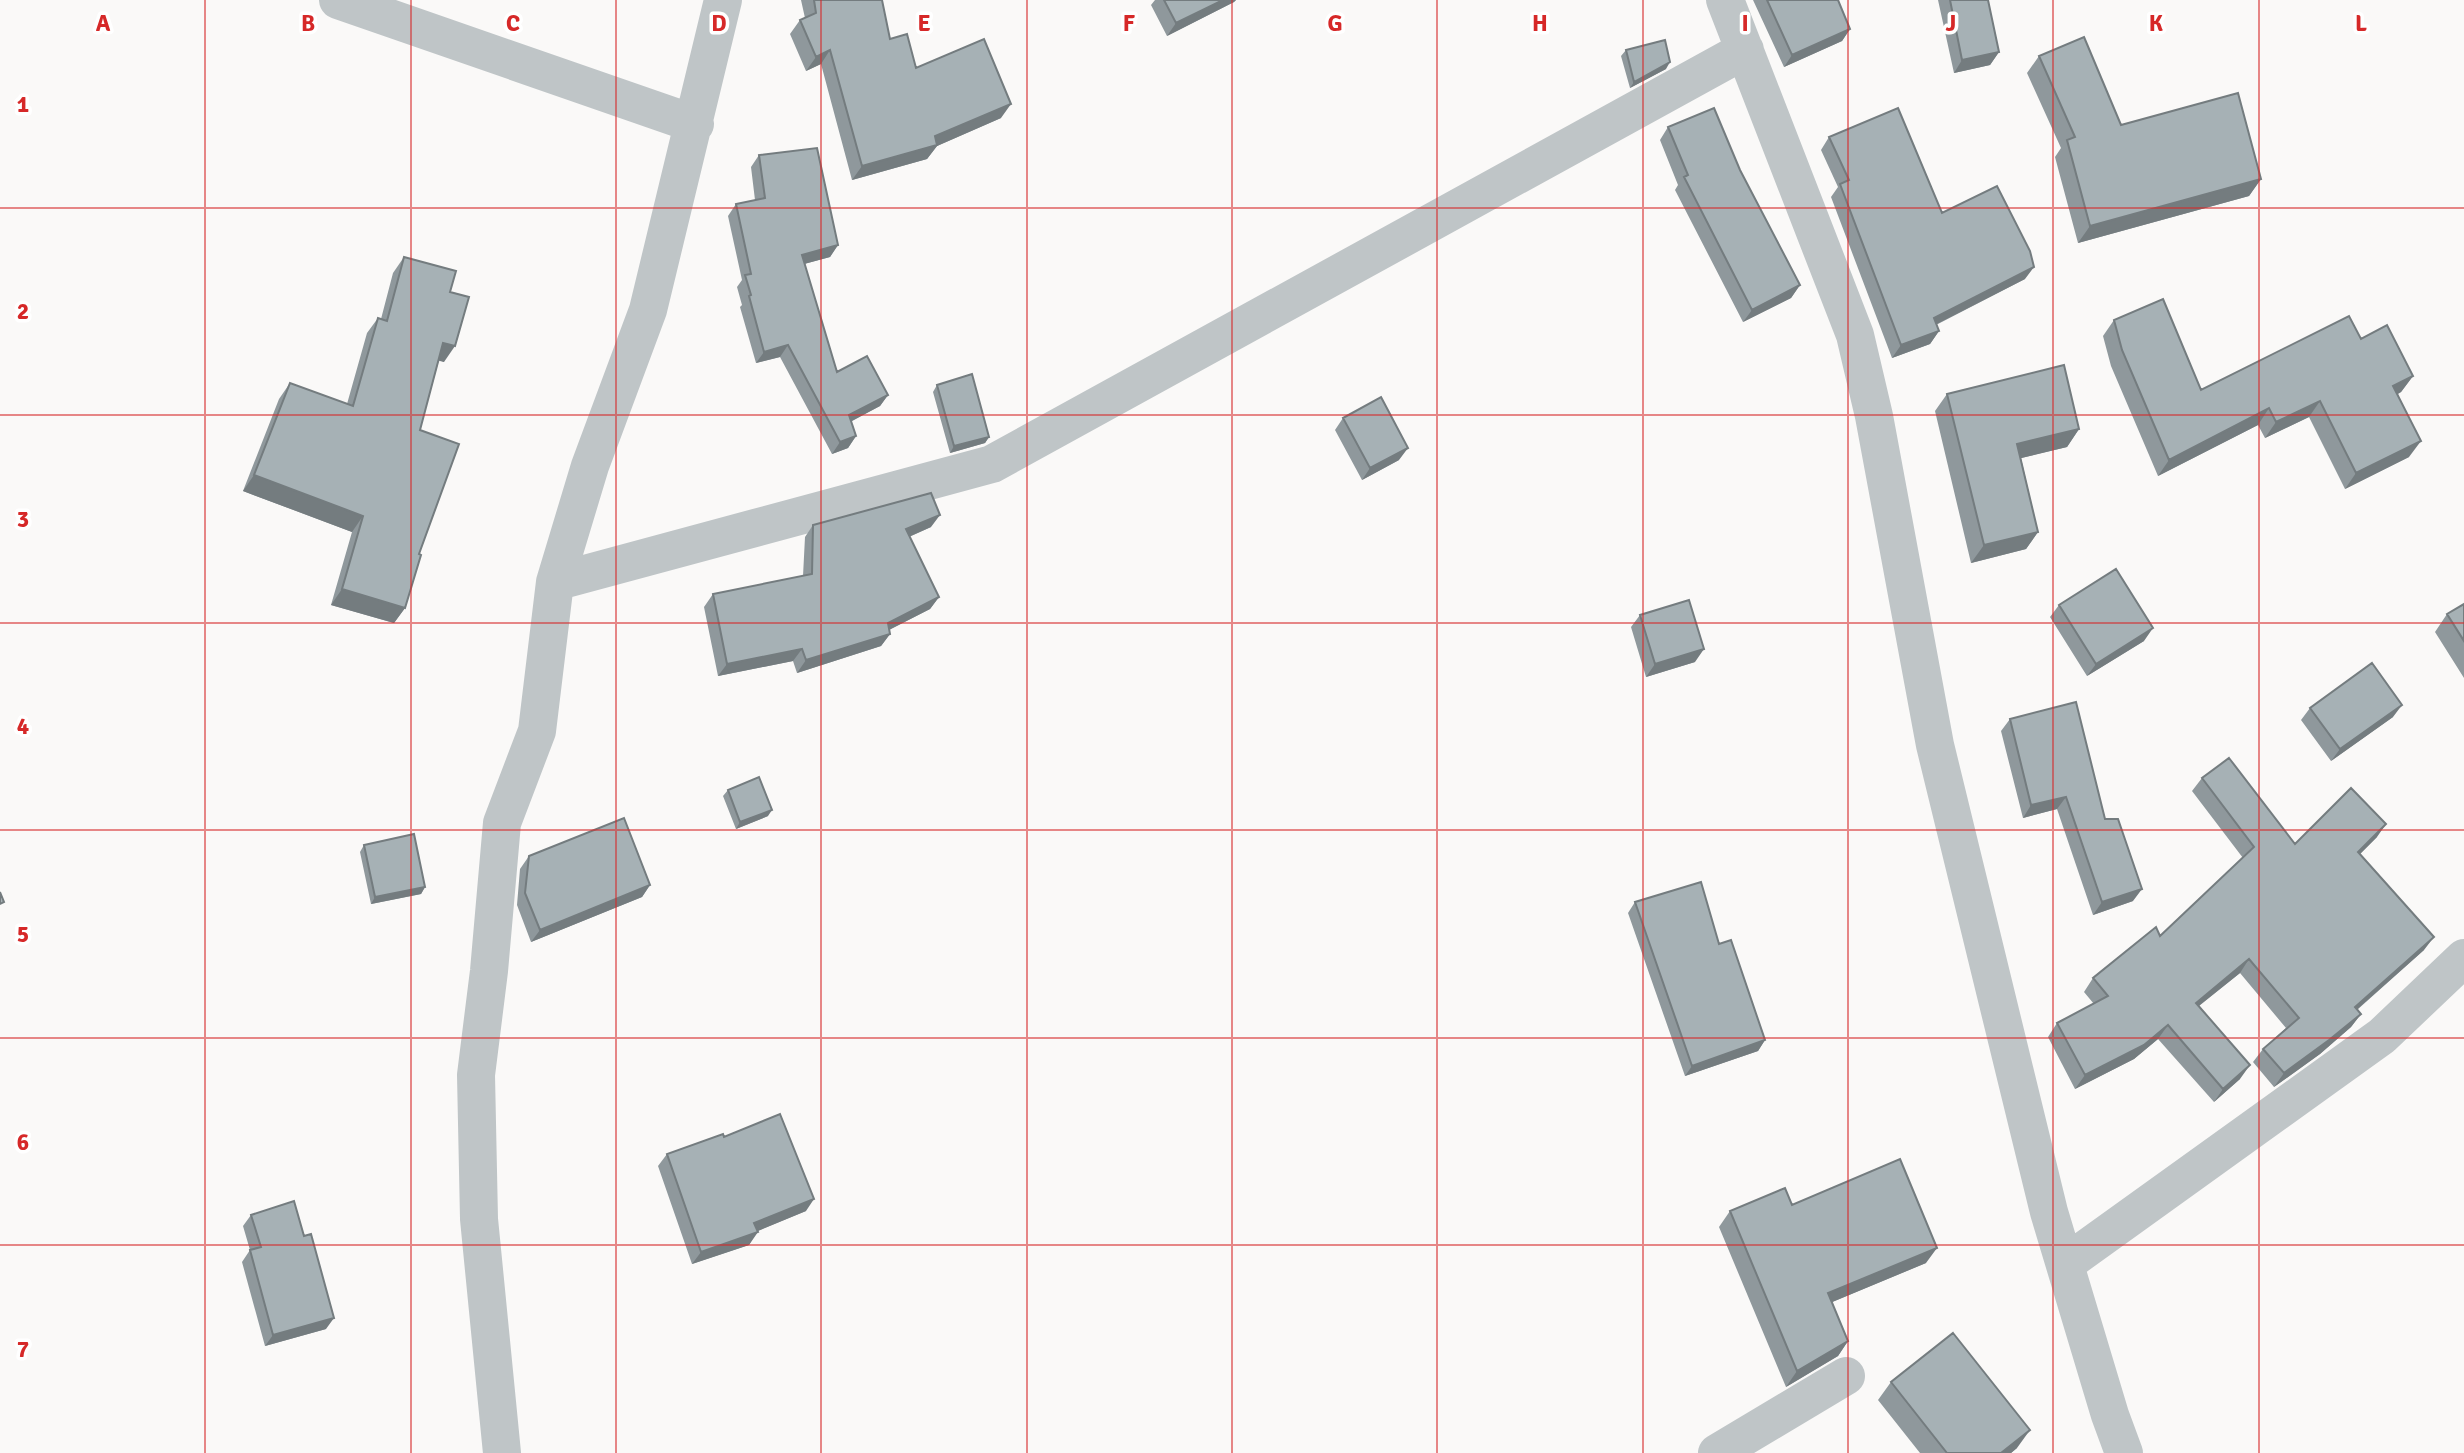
<svg xmlns="http://www.w3.org/2000/svg" width="2464" height="1453" viewBox="0 0 2464 1453" font-family="Signika,sans-serif">
<rect width="100%" height="100%" fill="#faf9f8"/>
<g fill="none" stroke-linecap="round" stroke-linejoin="round">
<!-- minor -->
<path stroke="#bfc5c7" stroke-width="38" d="M 338,0 L 695,124
M 1725,0 L 1855,335 L 1874,416 L 1935,745 L 2049,1212 L 2110,1415 L 2124,1453
M 555,582 L 992,464 L 1745,50
M 2065,1264 L 2382,1036 L 2464,958
M 502,1453 L 479,1219 L 476,1075 L 489,971 L 502,823 L 537,731 L 555,582 L 590,466 L 648,310 L 723,0
M 1717,1453 L 1846,1376"/>
</g>
<!-- wall -->
<path fill="#8f989c" d="M 801,0 L 882,0 L 890,39 L 916,68 L 1001,118 L 937,146 L 927,159 L 852,180 L 821,64 L 806,71 L 790,34 L 800,20 L 805,18 Z
M 1155,0 L 1236,0 L 1234,2 L 1167,36 L 1151,5 Z
M 1753,0 L 1838,0 L 1850,29 L 1842,41 L 1784,67 Z
M 1938,0 L 1988,0 L 1999,52 L 1990,65 L 1954,73 Z
M 1626,50 L 1666,69 L 1630,88 L 1621,56 Z
M 2039,56 L 2121,125 L 2261,179 L 2249,196 L 2078,243 L 2055,157 L 2061,148 L 2027,73 Z
M 1668,127 L 1740,170 L 1800,285 L 1791,298 L 1743,322 L 1675,190 L 1678,185 L 1660,140 Z
M 1829,137 L 1942,213 L 2025,279 L 1936,325 L 1939,331 L 1930,344 L 1892,358 L 1831,197 L 1838,187 L 1821,150 Z
M 759,155 L 838,245 L 830,257 L 804,264 L 837,372 L 888,395 L 880,406 L 851,421 L 856,436 L 848,448 L 832,454 L 780,357 L 756,363 L 740,307 L 742,305 L 737,287 L 742,280 L 728,216 L 736,204 L 755,200 L 751,167 Z
M 404,257 L 450,292 L 444,362 L 439,360 L 420,430 L 419,554 L 405,608 L 394,623 L 331,605 L 352,532 L 243,491 L 279,399 L 290,383 L 347,404 L 367,333 L 378,318 L 381,319 L 393,273 Z
M 2114,320 L 2201,390 L 2361,339 L 2413,376 L 2401,392 L 2398,394 L 2409,457 L 2345,489 L 2309,417 L 2265,438 L 2258,425 L 2158,476 L 2111,366 L 2103,336 Z
M 937,385 L 989,437 L 985,443 L 950,453 L 933,392 Z
M 1947,394 L 2079,429 L 2067,447 L 2021,458 L 2038,532 L 2026,549 L 1971,563 L 1935,411 Z
M 1343,418 L 1399,460 L 1362,480 L 1335,430 Z
M 813,525 L 931,527 L 909,537 L 939,597 L 930,609 L 889,630 L 890,634 L 881,646 L 797,673 L 793,661 L 718,676 L 704,607 L 713,594 L 803,576 L 805,537 Z
M 2464,604 L 2464,678 L 2435,632 L 2447,614 Z
M 2059,605 L 2144,641 L 2087,676 L 2050,617 Z
M 1640,615 L 1695,662 L 1646,677 L 1631,627 Z
M 2310,708 L 2393,717 L 2331,761 L 2301,720 Z
M 2010,719 L 2105,819 L 2133,901 L 2093,915 L 2057,809 L 2023,818 L 2001,731 Z
M 2202,778 L 2295,844 L 2377,837 L 2360,854 L 2424,950 L 2357,1010 L 2361,1014 L 2351,1027 L 2320,1054 L 2274,1087 L 2253,1062 L 2263,1049 L 2286,1028 L 2240,973 L 2199,1006 L 2240,1079 L 2214,1102 L 2158,1039 L 2134,1059 L 2075,1089 L 2048,1037 L 2057,1023 L 2094,1004 L 2084,992 L 2093,978 L 2160,936 L 2243,858 L 2192,791 Z
M 728,790 L 768,816 L 736,829 L 723,796 Z
M 364,845 L 425,887 L 421,894 L 371,904 L 360,852 Z
M 529,856 L 650,885 L 642,897 L 531,942 L 517,905 L 520,869 Z
M 1635,902 L 1719,944 L 1765,1040 L 1758,1051 L 1685,1076 L 1628,913 Z
M 724,1137 L 806,1211 L 757,1231 L 749,1245 L 692,1264 L 658,1166 L 667,1154 Z
M 1730,1211 L 1926,1263 L 1832,1302 L 1848,1341 L 1838,1356 L 1786,1387 L 1719,1227 Z
M 251,1215 L 326,1329 L 265,1346 L 242,1262 L 250,1250 L 243,1226 Z
M 1891,1382 L 2017,1448 L 2011,1453 L 1920,1453 L 1878,1400 Z"/>
<!-- shaded-wall -->
<path fill="#747c7f" d="M 1223,0 L 1236,0 L 1234,2 L 1167,36 L 1176,23 Z
M 1850,29 L 1842,41 L 1784,67 L 1792,55 Z
M 830,50 L 821,64 L 806,71 L 816,57 Z
M 1999,52 L 1990,65 L 1954,73 L 1962,60 Z
M 1670,62 L 1666,69 L 1630,88 L 1634,82 Z
M 1011,104 L 1001,118 L 937,146 L 927,159 L 852,180 L 862,166 L 935,136 Z
M 2261,179 L 2249,196 L 2078,243 L 2090,226 Z
M 838,245 L 830,257 L 793,267 L 802,255 Z
M 2034,267 L 2025,279 L 1925,330 L 1934,318 Z
M 1800,285 L 1791,298 L 1743,322 L 1752,310 Z
M 1939,331 L 1930,344 L 1892,358 L 1901,345 Z
M 443,343 L 455,346 L 444,362 L 432,359 Z
M 788,345 L 780,357 L 756,363 L 764,352 Z
M 2413,376 L 2401,392 L 2382,402 L 2393,386 Z
M 888,395 L 880,406 L 841,427 L 849,415 Z
M 2320,401 L 2309,417 L 2265,438 L 2276,422 Z
M 2269,408 L 2258,425 L 2158,476 L 2169,460 Z
M 2079,429 L 2067,447 L 2005,462 L 2017,444 Z
M 856,436 L 848,448 L 832,454 L 840,442 Z
M 989,437 L 985,443 L 950,453 L 954,446 Z
M 2421,441 L 2409,457 L 2345,489 L 2356,473 Z
M 1408,448 L 1399,460 L 1362,480 L 1370,468 Z
M 254,475 L 363,516 L 352,532 L 243,491 Z
M 940,515 L 931,527 L 897,542 L 906,529 Z
M 2038,532 L 2026,549 L 1971,563 L 1984,545 Z
M 342,589 L 405,608 L 394,623 L 331,605 Z
M 939,597 L 930,609 L 879,635 L 888,623 Z
M 2153,628 L 2144,641 L 2087,676 L 2096,664 Z
M 890,634 L 881,646 L 797,673 L 806,660 Z
M 802,649 L 793,661 L 718,676 L 727,664 Z
M 1704,649 L 1695,662 L 1646,677 L 1655,664 Z
M 2402,705 L 2393,717 L 2331,761 L 2340,749 Z
M 2066,797 L 2057,809 L 2023,818 L 2031,805 Z
M 772,810 L 768,816 L 736,829 L 740,822 Z
M 2386,824 L 2377,837 L 2348,866 L 2358,852 Z
M 650,885 L 642,897 L 531,942 L 540,930 Z
M 425,887 L 421,894 L 371,904 L 375,897 Z
M 2142,889 L 2133,901 L 2093,915 L 2102,902 Z
M 2434,937 L 2424,950 L 2345,1020 L 2355,1007 Z
M 2249,959 L 2240,973 L 2186,1016 L 2196,1003 Z
M 2361,1014 L 2351,1027 L 2320,1054 L 2274,1087 L 2284,1073 Z
M 2168,1025 L 2158,1039 L 2134,1059 L 2075,1089 L 2085,1075 Z
M 1765,1040 L 1758,1051 L 1685,1076 L 1692,1066 Z
M 2250,1065 L 2240,1079 L 2214,1102 L 2223,1089 Z
M 814,1199 L 806,1211 L 746,1236 L 754,1223 Z
M 758,1232 L 749,1245 L 692,1264 L 701,1252 Z
M 1937,1248 L 1926,1263 L 1818,1308 L 1828,1293 Z
M 334,1318 L 326,1329 L 265,1346 L 273,1335 Z
M 1848,1341 L 1838,1356 L 1786,1387 L 1797,1371 Z
M 2030,1430 L 2017,1448 L 2011,1453 L 2001,1453 Z"/>
<!-- building -->
<path fill="#a6b1b5" stroke="#747c7f" stroke-width="2" d="M 814,0 L 882,0 L 890,39 L 907,34 L 916,68 L 984,39 L 1011,104 L 935,136 L 937,145 L 862,166 L 830,50 L 816,57 L 800,20 L 816,13 Z
M 1164,0 L 1223,0 L 1176,23 Z
M 1767,0 L 1838,0 L 1850,29 L 1792,55 Z
M 1950,0 L 1988,0 L 1999,52 L 1962,60 Z
M 2084,37 L 2121,125 L 2238,93 L 2261,179 L 2090,226 L 2067,140 L 2075,137 L 2039,56 Z
M 1665,40 L 1670,62 L 1634,82 L 1626,50 Z
M 1714,108 L 1740,170 L 1800,285 L 1752,310 L 1684,177 L 1688,175 L 1668,127 Z
M 1898,108 L 1942,213 L 1997,186 L 2030,251 L 2034,267 L 1934,318 L 1939,331 L 1901,345 L 1840,184 L 1849,180 L 1829,137 Z
M 817,148 L 838,245 L 802,255 L 837,372 L 867,356 L 888,395 L 849,415 L 856,436 L 840,442 L 788,345 L 764,352 L 749,296 L 751,295 L 745,275 L 751,274 L 736,204 L 765,198 L 759,155 Z
M 404,257 L 456,271 L 450,292 L 469,297 L 455,346 L 443,343 L 420,430 L 459,444 L 419,554 L 421,555 L 405,608 L 342,589 L 363,516 L 254,475 L 290,383 L 353,406 L 378,318 L 387,321 Z
M 2163,299 L 2201,390 L 2349,316 L 2361,339 L 2387,325 L 2413,376 L 2393,386 L 2421,441 L 2356,473 L 2320,401 L 2276,422 L 2269,408 L 2169,460 L 2122,350 L 2114,320 Z
M 2064,365 L 2079,429 L 2017,444 L 2038,532 L 1984,545 L 1947,394 Z
M 972,374 L 989,437 L 954,446 L 937,385 Z
M 1381,397 L 1408,448 L 1370,468 L 1343,418 Z
M 931,493 L 940,515 L 906,529 L 939,597 L 888,623 L 890,634 L 806,660 L 802,649 L 727,664 L 713,594 L 812,574 L 813,525 Z
M 2116,569 L 2153,628 L 2096,664 L 2059,605 Z
M 1689,600 L 1704,649 L 1655,664 L 1640,615 Z
M 2464,604 L 2464,641 L 2447,614 Z
M 2372,663 L 2402,705 L 2340,749 L 2310,708 Z
M 2076,702 L 2105,819 L 2118,819 L 2142,889 L 2102,902 L 2066,797 L 2031,805 L 2010,719 Z
M 2229,758 L 2295,844 L 2351,788 L 2386,824 L 2358,852 L 2434,937 L 2355,1007 L 2361,1014 L 2329,1040 L 2284,1073 L 2263,1049 L 2299,1018 L 2249,959 L 2196,1003 L 2250,1065 L 2223,1089 L 2168,1025 L 2144,1045 L 2085,1075 L 2057,1023 L 2108,996 L 2093,978 L 2156,927 L 2160,936 L 2254,847 L 2202,778 Z
M 759,777 L 772,810 L 740,822 L 728,790 Z
M 624,818 L 650,885 L 540,930 L 525,893 L 529,856 Z
M 414,834 L 425,887 L 375,897 L 364,845 Z
M 1701,882 L 1719,944 L 1731,940 L 1765,1040 L 1692,1066 L 1635,902 Z
M 0,892 L 4,902 L 0,904 Z
M 780,1114 L 814,1199 L 754,1223 L 758,1232 L 701,1252 L 667,1154 L 723,1134 L 724,1137 Z
M 1900,1159 L 1937,1248 L 1828,1293 L 1848,1341 L 1797,1371 L 1730,1211 L 1785,1188 L 1792,1205 Z
M 294,1201 L 304,1236 L 311,1234 L 334,1318 L 273,1335 L 250,1250 L 261,1247 L 251,1215 Z
M 1953,1333 L 2030,1430 L 2001,1453 L 1947,1453 L 1891,1382 Z"/>
<!-- grid -->
<path fill="none" stroke="#d62828" stroke-width="2" stroke-opacity="0.55" d="M 205,0 L 205,1453M 411,0 L 411,1453M 616,0 L 616,1453M 821,0 L 821,1453M 1027,0 L 1027,1453M 1232,0 L 1232,1453M 1437,0 L 1437,1453M 1643,0 L 1643,1453M 1848,0 L 1848,1453M 2053,0 L 2053,1453M 2259,0 L 2259,1453M 0,208 L 2464,208M 0,415 L 2464,415M 0,623 L 2464,623M 0,830 L 2464,830M 0,1038 L 2464,1038M 0,1245 L 2464,1245"/>
<g font-size="23" text-anchor="middle" font-weight="bold" fill="#d62828" stroke="#fff" stroke-width="7" stroke-linejoin="round" paint-order="stroke">
<text x="103" y="31">A</text>
<text x="308" y="31">B</text>
<text x="513" y="31">C</text>
<text x="719" y="31">D</text>
<text x="924" y="31">E</text>
<text x="1129" y="31">F</text>
<text x="1335" y="31">G</text>
<text x="1540" y="31">H</text>
<text x="1745" y="31">I</text>
<text x="1951" y="31">J</text>
<text x="2156" y="31">K</text>
<text x="2361" y="31">L</text>
<text x="23" y="112">1</text>
<text x="23" y="319">2</text>
<text x="23" y="527">3</text>
<text x="23" y="734">4</text>
<text x="23" y="942">5</text>
<text x="23" y="1150">6</text>
<text x="23" y="1357">7</text>
</g>
</svg>
